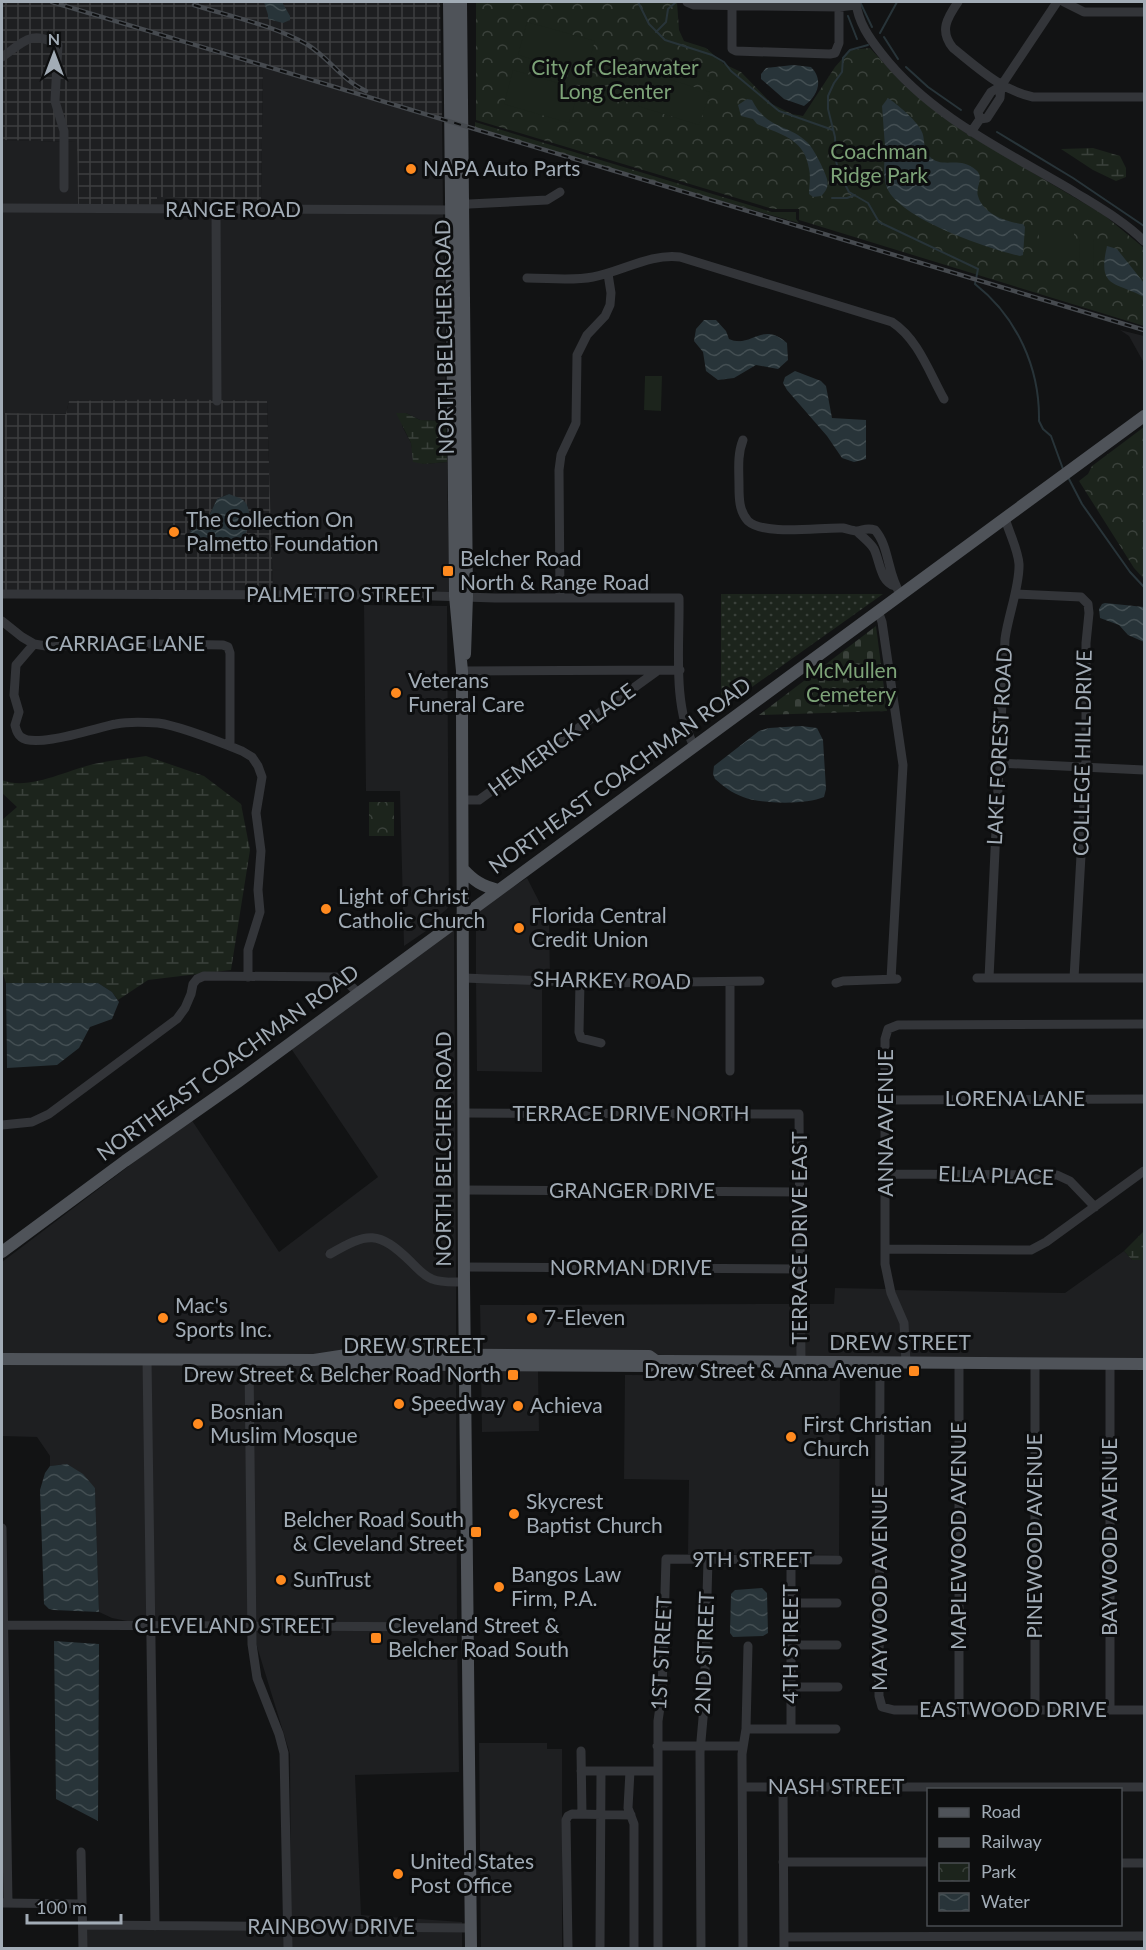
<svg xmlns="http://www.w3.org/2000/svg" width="1146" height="1950" viewBox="0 0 1146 1950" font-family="Lato,sans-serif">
<defs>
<pattern id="industrial-grid" width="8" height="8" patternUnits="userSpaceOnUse" patternTransform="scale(1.5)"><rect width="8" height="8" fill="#1e1f21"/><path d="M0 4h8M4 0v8" fill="none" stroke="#3c3d3f"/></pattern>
<pattern id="grass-dots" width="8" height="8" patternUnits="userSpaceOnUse" patternTransform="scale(1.5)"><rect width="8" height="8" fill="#1c241c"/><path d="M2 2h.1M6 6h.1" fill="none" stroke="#3a413b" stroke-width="1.8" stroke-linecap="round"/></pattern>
<pattern id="wetland-marsh" width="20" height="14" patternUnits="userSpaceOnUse" patternTransform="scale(1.5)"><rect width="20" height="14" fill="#1c241c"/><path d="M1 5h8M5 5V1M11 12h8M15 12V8" fill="none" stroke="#3a413b"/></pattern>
<pattern id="cemetery-stones" width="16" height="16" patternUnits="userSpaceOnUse" patternTransform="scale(1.5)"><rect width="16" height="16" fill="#1c241c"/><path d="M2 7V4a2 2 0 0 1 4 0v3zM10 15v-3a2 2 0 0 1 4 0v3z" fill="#3a413b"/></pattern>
<pattern id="park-crowns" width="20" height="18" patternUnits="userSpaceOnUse" patternTransform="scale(1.5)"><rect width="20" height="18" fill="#1c241c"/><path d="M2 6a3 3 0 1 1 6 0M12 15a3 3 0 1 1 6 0" fill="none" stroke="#3a413b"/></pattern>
<pattern id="water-waves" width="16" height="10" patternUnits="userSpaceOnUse" patternTransform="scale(1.5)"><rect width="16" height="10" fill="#283439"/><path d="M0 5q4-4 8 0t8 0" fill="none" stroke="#444f53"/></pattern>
</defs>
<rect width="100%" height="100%" fill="#121314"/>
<!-- built -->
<path fill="#1e1f21" d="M 263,66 L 442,118 L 443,206 L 157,206 L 156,197 L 261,199 Z
M 2,140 L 77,142 L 78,205 L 2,204 Z
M 2,211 L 213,213 L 214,400 L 69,401 L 66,414 L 5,413 L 4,517 L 2,517 Z
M 219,213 L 443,213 L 446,421 L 420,420 L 406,413 L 402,426 L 411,443 L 413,454 L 423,464 L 447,462 L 449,592 L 273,591 L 267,402 L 221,400 Z
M 1120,330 L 1144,336 L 1144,363 L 1129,336 Z
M 364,605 L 447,606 L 449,905 L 447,909 L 432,921 L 426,931 L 404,946 L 400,791 L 366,791 Z
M 527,878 L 549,921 L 550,978 L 476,974 L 476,910 Z
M 454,926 L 456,1278 L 436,1277 L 430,1275 L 376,1234 L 358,1235 L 325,1252 L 329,1258 L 360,1242 L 376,1241 L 395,1251 L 420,1275 L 456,1285 L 456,1351 L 314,1357 L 2,1355 L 2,1262 L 191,1119 L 279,1252 L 378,1177 L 290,1047 Z
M 476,982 L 542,984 L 542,1072 L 477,1071 Z
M 1124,1251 L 1132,1260 L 1144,1260 L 1144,1360 L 909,1359 L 907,1322 L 894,1290 L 1065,1293 Z
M 835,1288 L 887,1289 L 901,1324 L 903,1359 L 804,1358 L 803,1304 L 834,1304 Z
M 796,1304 L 798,1358 L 481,1351 L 480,1305 Z
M 2,1362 L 144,1363 L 148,1622 L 132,1622 L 112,1618 L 99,1612 L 95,1488 L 67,1464 L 50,1466 L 50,1456 L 37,1437 L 2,1436 Z
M 150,1363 L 246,1363 L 248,1623 L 154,1622 Z
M 252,1363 L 314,1364 L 330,1368 L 456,1369 L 457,1623 L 255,1623 Z
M 481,1369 L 538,1370 L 539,1431 L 482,1432 Z
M 625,1375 L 840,1376 L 839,1555 L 688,1554 L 689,1480 L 624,1479 Z
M 255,1630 L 457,1631 L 459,1772 L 355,1775 L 361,1915 L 462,1922 L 462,1924 L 291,1923 L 290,1754 L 255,1640 Z
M 479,1743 L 547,1743 L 547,1749 L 562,1749 L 562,1948 L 481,1948 Z
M 86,1929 L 284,1930 L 285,1948 L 86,1948 Z
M 291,1930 L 462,1931 L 462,1948 L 291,1948 Z"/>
<!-- industrial -->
<path fill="url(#industrial-grid)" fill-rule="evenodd" d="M 2,2 L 440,2 L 442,118 L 263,67 L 261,200 L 157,197 L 157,206 L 78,205 L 77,142 L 2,140 Z
M 174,399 L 214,400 L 215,405 L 220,404 L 221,400 L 267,401 L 273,591 L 2,591 L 2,517 L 4,517 L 5,413 L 66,414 L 69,401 ZM 229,494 L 205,545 L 194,524 L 209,516 L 217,499 Z"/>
<!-- grass -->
<path fill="url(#grass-dots)" d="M 721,594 L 883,594 L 721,709 Z"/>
<!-- wetland -->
<path fill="url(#wetland-marsh)" d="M 1093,148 L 1120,156 L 1126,168 L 1126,177 L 1116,181 L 1093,170 L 1061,149 Z
M 396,413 L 406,413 L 420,420 L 446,421 L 447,462 L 424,464 L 413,462 L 411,443 Z
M 146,756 L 204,776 L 241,804 L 250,850 L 231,970 L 148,980 L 118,1000 L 112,992 L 98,983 L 6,983 L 2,971 L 2,820 L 17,807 L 2,793 L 2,780 C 29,791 67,770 94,764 C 111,760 128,759 146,756 Z
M 1144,1231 L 1144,1260 L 1132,1260 L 1124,1251 Z"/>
<!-- cemetery -->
<path fill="url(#cemetery-stones)" d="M 876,626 L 887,711 L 759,715 Z"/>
<!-- park -->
<path fill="url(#park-crowns)" d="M 476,2 L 677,2 L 679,30 L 684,41 L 706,48 L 724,64 L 741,72 L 772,104 L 792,114 L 803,116 L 835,67 L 850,50 L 870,48 L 904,85 L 964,132 L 1104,215 L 1144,248 L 1144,326 L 799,220 L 799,209 L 773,209 L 476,120 Z
M 475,122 L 772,212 L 796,212 L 796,219 L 799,223 L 475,130 Z
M 1144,427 L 1144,579 L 1134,568 L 1079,481 L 1088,474 L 1092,466 Z
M 369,802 L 394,802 L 394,836 L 369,836 Z"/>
<!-- pitch -->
<path fill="#1c241c" d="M 527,22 L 595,41 L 585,74 L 518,55 Z
M 513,70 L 579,89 L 569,123 L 504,104 Z
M 649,73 L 710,92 L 699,125 L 638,106 Z
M 1039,225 L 1074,225 L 1074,260 L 1039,260 Z
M 1079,239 L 1094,239 L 1093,271 L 1080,271 Z
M 645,376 L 662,376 L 661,411 L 644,410 Z"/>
<!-- water -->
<path fill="url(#water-waves)" d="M 264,2 L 282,2 L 290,16 L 290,20 L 283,23 L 268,19 L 268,15 Z
M 793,65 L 811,67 C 824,80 818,96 804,106 L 784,99 L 761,79 L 761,74 L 766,68 Z
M 888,98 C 897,104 916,120 921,130 C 926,138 922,149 929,156 C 942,170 959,155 976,170 C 985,177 975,187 978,196 C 983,214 1006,222 1023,224 L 1025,227 L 1023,255 L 1020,256 C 989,249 900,219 887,188 C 882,176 885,160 885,147 C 884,133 883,119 882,106 Z
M 747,99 L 752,100 C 766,129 788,124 807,142 C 813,147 825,171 827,179 C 829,186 826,192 821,196 L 813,197 L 809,194 C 809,186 811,177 809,169 C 805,139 782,135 757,124 L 753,119 L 741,116 L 738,105 Z
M 1107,246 L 1117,249 L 1144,283 L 1144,297 C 1115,281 1097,289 1107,246 Z
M 704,320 L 716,320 L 726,331 L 729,339 C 751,349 762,320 787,343 L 788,360 L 778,369 L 756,365 L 734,378 L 718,380 L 706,371 L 703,352 L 694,341 L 696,329 Z
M 795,371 L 821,381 L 826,386 L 832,418 L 866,420 L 866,459 L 854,462 L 842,458 L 827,436 L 787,390 L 783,383 L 785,377 Z
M 229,494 C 233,496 239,497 243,500 C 248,504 249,511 250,517 C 251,548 206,556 190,533 L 193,524 L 209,516 L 217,499 Z
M 1105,603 L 1144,607 L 1144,642 L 1128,635 L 1119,625 L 1100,618 L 1099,609 L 1102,604 Z
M 801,726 L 817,728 L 823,740 L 826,789 L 824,797 C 806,805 761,804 743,797 C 732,793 723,786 715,779 L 713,774 L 714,766 L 759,731 L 769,728 Z
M 6,983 L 98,983 L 112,992 L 119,1002 L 112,1019 L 90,1027 L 79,1048 L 57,1065 L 7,1068 Z
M 67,1464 L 83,1474 L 95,1488 L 99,1612 L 54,1610 L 49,1609 L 44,1604 L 40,1490 L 45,1473 L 50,1466 Z
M 762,1588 L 767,1593 L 768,1633 L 763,1636 L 733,1637 L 730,1633 L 731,1594 L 735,1590 Z
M 54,1641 L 99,1644 L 98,1821 L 56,1799 Z"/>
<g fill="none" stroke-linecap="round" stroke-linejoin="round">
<!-- stream -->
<path stroke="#283439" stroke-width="2" d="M 638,2 L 649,24 L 665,40 L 712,55 L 724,62 L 731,71 L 779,111 L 833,130
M 860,2 L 872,27
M 848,16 L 857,39
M 656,32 L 666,22 L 668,9 L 676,2
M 880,33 L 897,2
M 884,37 L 898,59
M 868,45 L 850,50 L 843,58 L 842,72 L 834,83 L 828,96 L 828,109 L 835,137 L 836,161 L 839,173 L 849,192 L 868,203 L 879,222 L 978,269 L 975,284 C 1017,317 1040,368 1039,421 L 1043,429 L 1051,436 L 1063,469
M 906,67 L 928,87 L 961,110
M 997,132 L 1073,178 L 1144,226
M 832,198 L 847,198 L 855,195
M 1068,477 L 1082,504 L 1130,572 L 1144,587"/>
<!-- minor -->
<path stroke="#333539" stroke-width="9" d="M 687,2 L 694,5 L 839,7 L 856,5
M 732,2 L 732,49 L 736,51 L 830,54 L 835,53 L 839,43 L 839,2
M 856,2 C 858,22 869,38 882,54 C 931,117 1006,151 1073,191 C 1097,206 1124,221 1144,241
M 958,2 C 947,18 939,31 953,48 C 978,68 1001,90 1033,97 L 1144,97
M 1064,2 L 1084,12 L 1144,12
M 2,57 C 24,42 31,29 58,45 L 55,101 L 64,131 L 64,188
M 980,119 L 987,118 L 1000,98 L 1001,86 L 1057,2
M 971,132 L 980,119 L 978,112 L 991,92 L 1001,86
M 2,208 L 452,210 L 469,204 L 547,200 L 560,192
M 216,209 L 217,401
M 527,278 C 549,278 572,281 593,277 C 621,272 651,253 680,257 L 892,322 C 918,339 929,372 944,399
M 743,440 C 737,455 739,471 739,486 C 739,498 739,511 748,521 C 764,536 821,527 843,528 C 848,529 853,531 857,531 C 864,530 867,527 875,530 C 890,547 887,575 901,595
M 857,531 C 862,537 870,542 874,549 C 880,561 880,582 895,586
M 2,594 L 404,595 L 495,598 L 679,598 C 680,644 672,705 694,746
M 1015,594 L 1081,597 L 1088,604 L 1089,613 L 1086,643 L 1086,768 L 1074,978
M 560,598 L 559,470 L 561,455 L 576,423 L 577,355 L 587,335 L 605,316 L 610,305 L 611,293 L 608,274
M 878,611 L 882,622 L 903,765 L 891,979
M 2,621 L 22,637 L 34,644 L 52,647 L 93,643 L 223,645 L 228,647 L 230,653 L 230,746
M 34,644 L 16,665 L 14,695 L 19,712 L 15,725 C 16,729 17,734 21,737 C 35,749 98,727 116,724 C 130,721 144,722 158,723 C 181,726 220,742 242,751 L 252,757 L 258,766 L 262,777 L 256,813 L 261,851 L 258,890 L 260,912 L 248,950 L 248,977
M 462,671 L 680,670
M 998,763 L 1144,770
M 463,800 L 479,800 L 657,671
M 464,978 L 600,983 L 760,981
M 977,978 L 1144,978
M 989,978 L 1005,639 C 1008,616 1020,585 1019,564 C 1018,549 1009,533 1005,518
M 580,982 L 579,1032 L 581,1038 L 601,1043
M 836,983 L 843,981 L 897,979
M 730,1071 L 730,982
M 886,1100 L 1144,1099
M 464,1113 L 799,1114 L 801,1362
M 2,1125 L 32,1122 L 49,1114 L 177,1019 L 185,1008 L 191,994 L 193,984 L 197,979 L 204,976 L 338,977 L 346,981 L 358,993
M 886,1174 L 1057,1175 L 1070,1181 L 1095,1207
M 464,1190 L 799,1192
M 886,1249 L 1031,1250 L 1046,1242 L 1144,1171
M 330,1254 C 368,1232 378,1230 411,1262 C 417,1268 424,1276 432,1279 C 441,1283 454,1282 464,1282
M 464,1267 L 799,1269
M 147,1359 L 155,1926
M 249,1360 L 252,1644 L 257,1678 L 279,1734 L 284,1753 L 288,1948
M 880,1362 L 879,1696 L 882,1707 L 894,1710 L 1144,1710
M 906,1363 L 904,1323 L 891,1293 L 885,1264 L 885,1039 L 888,1029 L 898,1025 L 1144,1024
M 1110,1364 L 1110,1710
M 2,1528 L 8,1903
M 791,1603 L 837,1603
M 2,1625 L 467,1627
M 791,1645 L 837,1645
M 791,1687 L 838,1687
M 959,1710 L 959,1363
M 1035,1710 L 1035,1363
M 746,1729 L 836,1729
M 791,1729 L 791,1560
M 657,1746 L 743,1746
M 581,1751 L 582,1814
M 581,1771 L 658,1771
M 630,1771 L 628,1808 L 634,1824 L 634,1948
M 743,1787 L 1144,1787
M 783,1787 L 784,1948
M 81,1852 L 83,1948
M 783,1862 L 928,1862
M 1120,1863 L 1144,1863
M 2,1903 L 82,1904
M 83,1925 L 471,1928
M 784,1937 L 1144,1936
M 568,1948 L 566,1820 L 568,1816 L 572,1814 L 631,1815
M 600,1948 L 601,1771
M 658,1948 L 658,1721 L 662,1693 L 666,1559 L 838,1560
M 701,1948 L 700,1752 L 704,1707 L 708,1559
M 743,1948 L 742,1754 L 746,1729 L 748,1646"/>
<!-- major -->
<path stroke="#4f5359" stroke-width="12" d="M 449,2 L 455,596 L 462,671 L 462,712 L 464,1282 L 471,1948
M 461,2 L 467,596 L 465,654
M 463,869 C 474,881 482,886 498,890
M 2,1252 L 125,1161 L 239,1081 L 1144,416
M 2,1359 L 314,1360 L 353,1354 L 649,1356 L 656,1361 L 667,1361 L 1144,1364
M 326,1364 L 649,1366 L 656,1361"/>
<!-- rail casing -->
<g stroke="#464a4f" stroke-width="4.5">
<path id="rail" d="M 52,2 L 1144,330
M 194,5 C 232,17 273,25 308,45 C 329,58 343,81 366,91"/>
</g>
<!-- rail -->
<use href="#rail" stroke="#0d0e0f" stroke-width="2" stroke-dasharray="7" stroke-linecap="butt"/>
</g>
<!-- markers -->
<g fill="#ff8a1f" stroke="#0d0e0f" stroke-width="2">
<circle cx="411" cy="169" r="6"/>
<circle cx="174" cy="532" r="6"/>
<rect x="442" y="565" width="12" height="12" rx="3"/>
<circle cx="396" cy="693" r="6"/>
<circle cx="326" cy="909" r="6"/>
<circle cx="519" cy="928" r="6"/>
<circle cx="163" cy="1318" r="6"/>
<circle cx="532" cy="1318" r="6"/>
<rect x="908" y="1365" width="12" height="12" rx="3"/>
<rect x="507" y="1369" width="12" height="12" rx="3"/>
<circle cx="399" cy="1404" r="6"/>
<circle cx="518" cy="1406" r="6"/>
<circle cx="198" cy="1424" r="6"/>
<circle cx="791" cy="1437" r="6"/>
<circle cx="514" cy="1514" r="6"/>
<rect x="470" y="1526" width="12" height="12" rx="3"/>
<circle cx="281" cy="1580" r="6"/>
<circle cx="499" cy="1587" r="6"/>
<rect x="370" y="1632" width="12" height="12" rx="3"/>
<circle cx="398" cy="1874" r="6"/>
</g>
<g text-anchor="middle" stroke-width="6" stroke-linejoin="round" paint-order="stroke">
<!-- park labels -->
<g font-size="21" fill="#7da378" stroke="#0d0e0f">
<text x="615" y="75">City of Clearwater<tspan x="615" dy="24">Long Center</tspan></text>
<text x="879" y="159">Coachman<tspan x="879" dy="24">Ridge Park</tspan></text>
<text x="851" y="678">McMullen<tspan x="851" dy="24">Cemetery</tspan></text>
</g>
<!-- poi labels -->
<g font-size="21" fill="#a2acb6" stroke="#0d0e0f" text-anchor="start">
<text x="423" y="176">NAPA Auto Parts</text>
<text x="186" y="527">The Collection On<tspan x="186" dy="24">Palmetto Foundation</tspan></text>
<text x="460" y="566">Belcher Road<tspan x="460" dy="24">North &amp; Range Road</tspan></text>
<text x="408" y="688">Veterans<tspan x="408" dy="24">Funeral Care</tspan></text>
<text x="338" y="904">Light of Christ<tspan x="338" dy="24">Catholic Church</tspan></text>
<text x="531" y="923">Florida Central<tspan x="531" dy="24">Credit Union</tspan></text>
<text x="175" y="1313">Mac's<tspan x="175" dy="24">Sports Inc.</tspan></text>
<text x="544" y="1325">7-Eleven</text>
<text x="902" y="1378" text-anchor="end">Drew Street &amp; Anna Avenue</text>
<text x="501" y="1382" text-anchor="end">Drew Street &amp; Belcher Road North</text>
<text x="411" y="1411">Speedway</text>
<text x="530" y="1413">Achieva</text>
<text x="210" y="1419">Bosnian<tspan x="210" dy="24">Muslim Mosque</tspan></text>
<text x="803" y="1432">First Christian<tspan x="803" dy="24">Church</tspan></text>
<text x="526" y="1509">Skycrest<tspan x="526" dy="24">Baptist Church</tspan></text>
<text x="464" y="1527" text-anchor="end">Belcher Road South<tspan x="464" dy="24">&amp; Cleveland Street</tspan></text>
<text x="511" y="1582">Bangos Law<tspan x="511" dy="24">Firm, P.A.</tspan></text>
<text x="293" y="1587">SunTrust</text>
<text x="388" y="1633">Cleveland Street &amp;<tspan x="388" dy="24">Belcher Road South</tspan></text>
<text x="410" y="1869">United States<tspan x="410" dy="24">Post Office</tspan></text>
</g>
<!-- street labels -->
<g font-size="21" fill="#a2acb6" stroke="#0d0e0f">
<text x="233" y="217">RANGE ROAD</text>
<text transform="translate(445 337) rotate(-91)" y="7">NORTH BELCHER ROAD</text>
<text x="340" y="602">PALMETTO STREET</text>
<text x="125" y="651">CARRIAGE LANE</text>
<text transform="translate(562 740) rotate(-36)" y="7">HEMERICK PLACE</text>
<text transform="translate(1000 746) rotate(-87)" y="7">LAKE FOREST ROAD</text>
<text transform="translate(1083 753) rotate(-89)" y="7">COLLEGE HILL DRIVE</text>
<text transform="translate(620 776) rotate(-36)" y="7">NORTHEAST COACHMAN ROAD</text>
<text transform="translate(612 981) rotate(1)" y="7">SHARKEY ROAD</text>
<text transform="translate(228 1063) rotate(-36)" y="7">NORTHEAST COACHMAN ROAD</text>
<text x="1015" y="1106">LORENA LANE</text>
<text x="631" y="1121">TERRACE DRIVE NORTH</text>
<text transform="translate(886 1123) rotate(-90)" y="7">ANNA AVENUE</text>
<text transform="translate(444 1149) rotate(-90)" y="7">NORTH BELCHER ROAD</text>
<text transform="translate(996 1176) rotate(2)" y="7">ELLA PLACE</text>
<text x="632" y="1198">GRANGER DRIVE</text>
<text transform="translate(800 1238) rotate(-90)" y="7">TERRACE DRIVE EAST</text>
<text x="631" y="1275">NORMAN DRIVE</text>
<text x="900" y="1350">DREW STREET</text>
<text x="414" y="1353">DREW STREET</text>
<text transform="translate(959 1536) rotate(-90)" y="7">MAPLEWOOD AVENUE</text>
<text transform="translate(1035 1536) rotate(-90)" y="7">PINEWOOD AVENUE</text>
<text transform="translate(1110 1537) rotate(-90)" y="7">BAYWOOD AVENUE</text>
<text x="752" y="1567">9TH STREET</text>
<text transform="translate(880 1589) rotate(-90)" y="7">MAYWOOD AVENUE</text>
<text x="234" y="1633">CLEVELAND STREET</text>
<text transform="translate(791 1644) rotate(-90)" y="7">4TH STREET</text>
<text transform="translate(662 1653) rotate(-87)" y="7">1ST STREET</text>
<text transform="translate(705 1653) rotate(-88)" y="7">2ND STREET</text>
<text x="1013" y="1717">EASTWOOD DRIVE</text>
<text x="836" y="1794">NASH STREET</text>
<text x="331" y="1934">RAINBOW DRIVE</text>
</g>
</g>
<!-- border -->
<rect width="1146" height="1950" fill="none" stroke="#a2acb6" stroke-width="6"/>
<!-- legend -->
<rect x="927" y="1788" width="195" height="138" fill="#0d0e0f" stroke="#494d52" stroke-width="1.5"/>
<rect x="939" y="1808" width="30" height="9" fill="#4f5359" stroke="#494d52" stroke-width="1.5"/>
<text x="981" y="1818" font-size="18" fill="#a2acb6">Road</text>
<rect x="939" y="1838" width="30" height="9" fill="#464a4f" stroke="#494d52" stroke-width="1.5"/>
<text x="981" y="1848" font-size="18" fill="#a2acb6">Railway</text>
<rect x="939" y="1863" width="30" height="18" fill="url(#park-crowns)" stroke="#494d52" stroke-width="1.5"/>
<text x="981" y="1878" font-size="18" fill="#a2acb6">Park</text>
<rect x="939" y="1893" width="30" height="18" fill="url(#water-waves)" stroke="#494d52" stroke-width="1.5"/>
<text x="981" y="1908" font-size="18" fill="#a2acb6">Water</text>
<!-- north arrow -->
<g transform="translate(54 54)" stroke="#0d0e0f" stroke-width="4.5" paint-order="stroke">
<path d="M0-4.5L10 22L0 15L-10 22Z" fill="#a2acb6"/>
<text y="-9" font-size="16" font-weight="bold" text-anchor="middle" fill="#a2acb6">N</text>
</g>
<!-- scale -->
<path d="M27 1914v9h94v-9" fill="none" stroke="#a2acb6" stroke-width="3"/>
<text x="36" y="1914" font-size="18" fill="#a2acb6" stroke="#0d0e0f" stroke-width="4.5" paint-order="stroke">100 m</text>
</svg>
